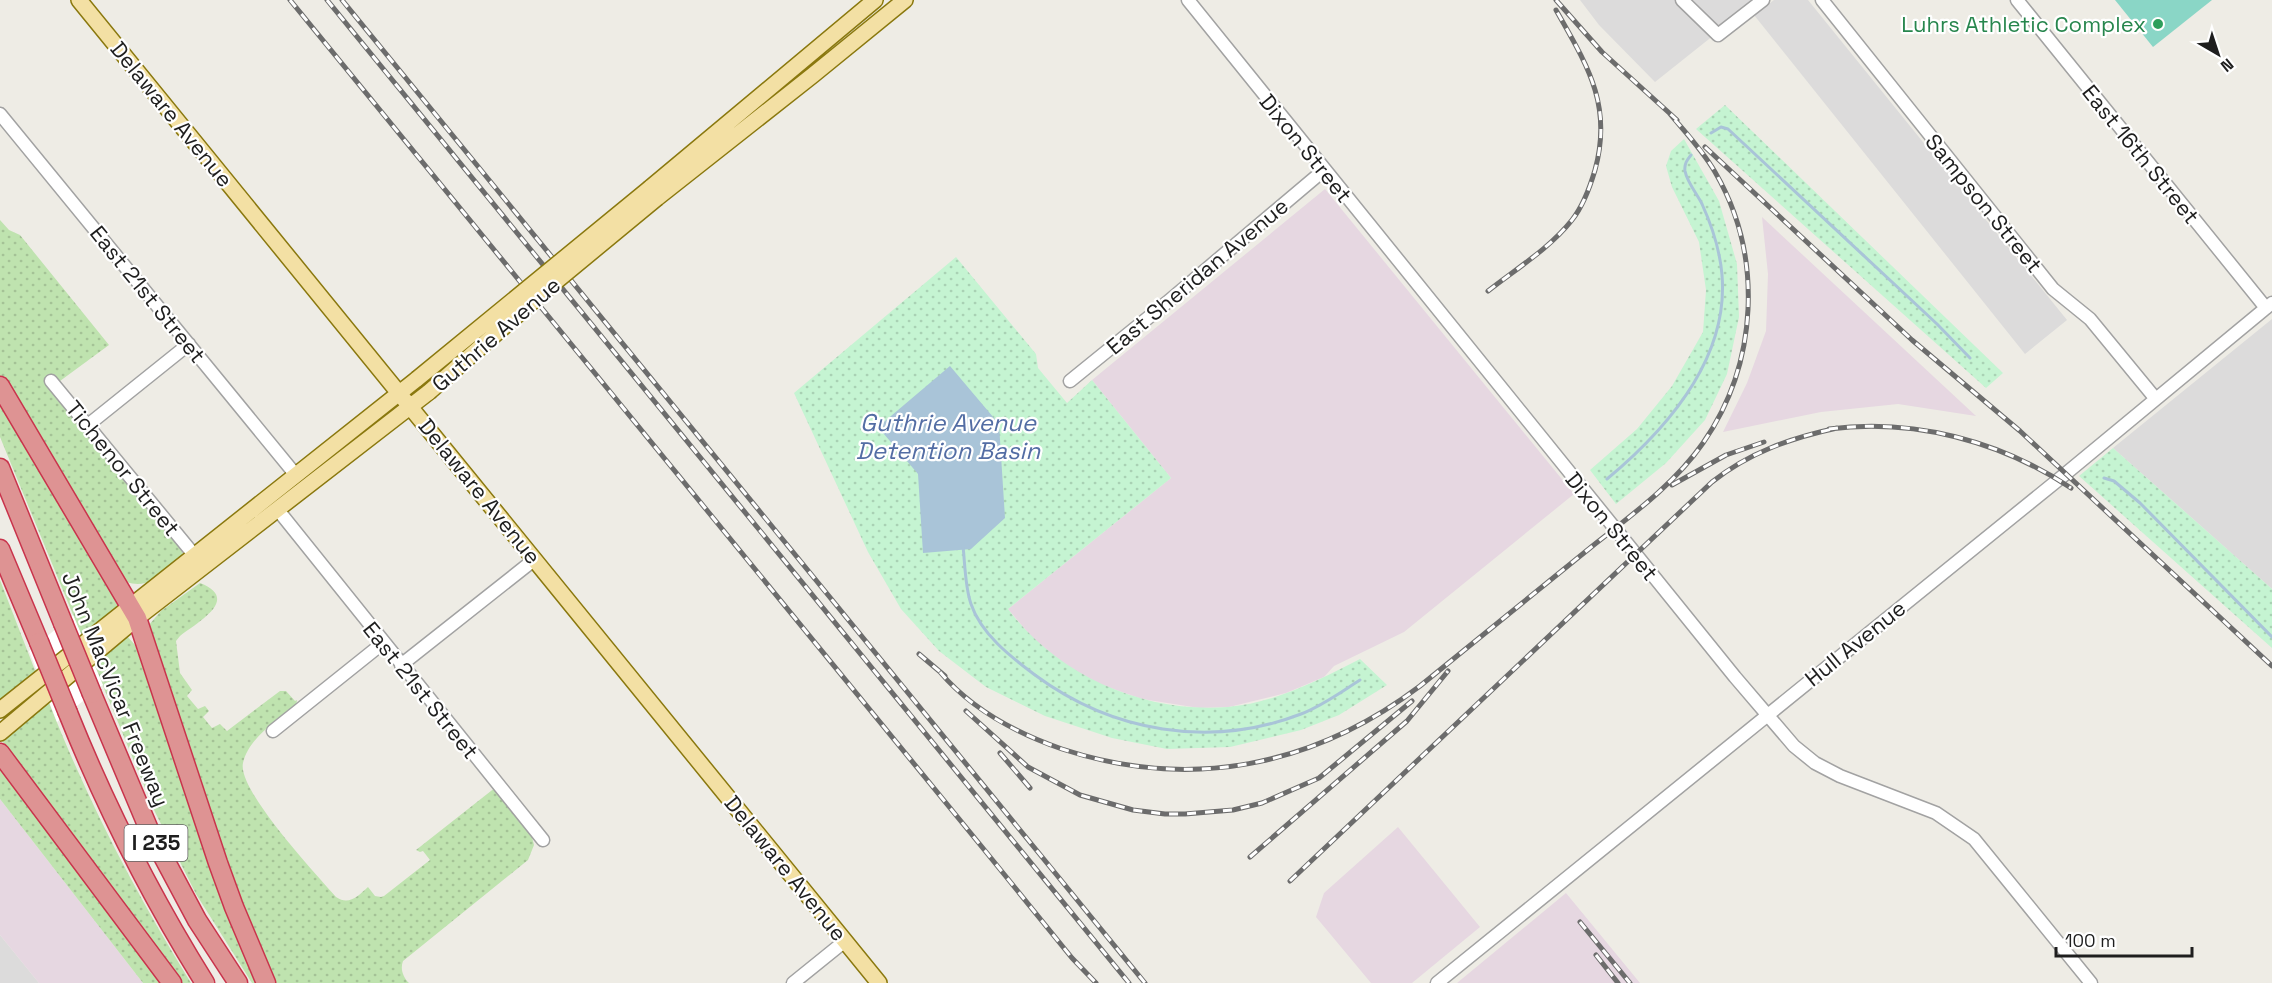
<svg xmlns="http://www.w3.org/2000/svg" width="2272" height="983" viewBox="0 0 2272 983" font-family="'Space Grotesk',sans-serif">
<defs>
<pattern id="grass-dots" width="8" height="8" patternUnits="userSpaceOnUse" patternTransform="scale(1.5)"><rect width="8" height="8" fill="#bfe3af"/><path d="M2 2h.1M6 6h.1" fill="none" stroke="#a4c296" stroke-width="1.8" stroke-linecap="round"/></pattern>
<pattern id="park-dots" width="8" height="8" patternUnits="userSpaceOnUse" patternTransform="scale(1.5)"><rect width="8" height="8" fill="#c5f4d2"/><path d="M2 2h.1M6 6h.1" fill="none" stroke="#a9d1b4" stroke-width="1.8" stroke-linecap="round"/></pattern>
</defs>
<rect width="100%" height="100%" fill="#eeece5"/>
<!-- residential -->
<path fill="#dcdbdb" d="M 1580,0 L 1758,0 L 1655,82 L 1599,25 Z
M 1774,0 L 1808,0 L 2067,320 L 2025,354 L 1754,15 Z
M 2272,319 L 2272,589 L 2113,448 Z
M 0,935 L 39,983 L 0,983 Z"/>
<!-- industrial -->
<path fill="#e6d7e1" d="M 1325,189 L 1574,494 L 1404,632 L 1334,666 L 1324,677 L 1286,693 L 1229,707 L 1199,708 L 1142,699 L 1096,683 L 1069,668 L 1034,640 L 1008,609 L 1171,478 L 1092,380 Z
M 1762,217 L 1976,416 L 1898,404 L 1821,412 L 1723,432 L 1747,383 L 1766,331 L 1768,274 Z
M 0,799 L 143,983 L 39,983 L 0,935 Z
M 1398,827 L 1480,927 L 1412,983 L 1371,983 L 1316,917 L 1324,893 Z
M 1566,893 L 1640,983 L 1457,983 Z"/>
<!-- grass -->
<path fill="url(#grass-dots)" d="M 0,220 L 9,230 L 20,235 L 109,345 L 60,381 L 54,374 L 44,382 L 67,406 L 182,549 L 183,556 C 164,571 152,590 126,582 L 56,473 L 0,376 Z
M 0,397 L 119,603 L 121,608 L 83,639 L 0,437 Z
M 0,580 L 36,673 L 0,702 Z
M 200,583 C 241,599 198,622 180,636 L 176,641 L 180,673 L 192,690 L 187,696 L 198,709 L 205,706 L 209,711 L 203,717 L 212,728 L 220,724 L 227,731 L 280,691 L 286,691 L 295,701 L 297,700 L 296,706 C 277,721 249,737 243,763 C 237,790 317,875 336,897 C 349,906 358,896 368,887 L 375,896 L 381,897 L 384,896 L 430,860 L 423,851 L 420,852 L 416,850 L 496,787 L 532,837 L 534,845 L 528,860 L 403,961 C 400,969 403,977 409,983 L 273,983 L 248,926 L 148,626 L 161,611 Z
M 127,636 L 135,645 L 169,743 L 261,983 L 252,983 L 196,894 L 155,812 L 94,664 Z
M 48,700 C 87,800 135,892 191,983 L 180,983 L 6,751 L 3,742 L 4,735 Z
M 0,766 L 165,983 L 143,983 L 0,799 Z"/>
<!-- park -->
<path fill="url(#park-dots)" d="M 1725,105 L 2003,373 L 1986,388 L 1696,129 Z
M 1684,139 L 1719,201 L 1737,264 L 1739,317 L 1727,374 L 1705,420 L 1666,463 L 1616,504 L 1590,470 L 1637,429 L 1672,386 L 1703,332 L 1706,290 L 1699,242 L 1672,187 L 1666,166 L 1671,151 Z
M 956,257 L 1036,354 L 1038,368 L 1067,403 L 1092,380 L 1171,478 L 1008,609 C 1058,676 1145,714 1228,707 C 1275,703 1319,680 1360,659 L 1387,685 L 1339,715 L 1301,730 L 1230,747 L 1167,749 L 1112,738 L 1045,716 L 986,687 L 939,651 L 901,609 L 868,552 L 794,393 Z
M 2113,448 L 2272,589 L 2272,648 L 2079,476 Z"/>
<!-- pitch -->
<path fill="#8ad6c6" d="M 2115,0 L 2212,0 L 2153,47 Z"/>
<!-- water -->
<path fill="#a9c4d8" d="M 950,366 L 999,424 L 1005,518 L 971,549 L 923,553 L 918,474 L 878,427 Z"/>
<!-- pier -->
<path fill="#fff" d="M 73,615 L 103,685 L 57,722 L 29,651 Z"/>
<g fill="none" stroke-linecap="round" stroke-linejoin="round">
<!-- stream -->
<path stroke="#a9c4d8" stroke-width="3" d="M 1711,133 L 1721,127 L 1728,129 L 1937,324 L 1970,358
M 2104,478 L 2114,481 L 2140,503 L 2272,637
M 1607,479 C 1667,429 1729,359 1722,275 C 1720,251 1712,226 1702,204 C 1697,194 1687,182 1685,171 C 1684,164 1687,160 1691,155
M 963,546 C 965,564 965,587 971,604 C 981,634 1011,657 1035,675 C 1112,732 1210,749 1301,714 C 1322,706 1341,692 1360,680"/>
<!-- minor casing -->
<g stroke="#a2a2a2" stroke-width="15">
<path id="minor" d="M 1188,0 L 1735,677 L 1794,746 L 1815,763 L 1840,776 L 1936,813 L 1974,839 L 2091,983
M 1682,0 L 1718,35 L 1763,0
M 1822,0 L 2053,289 L 2090,319 L 2155,398
M 2017,0 L 2266,308
M 0,114 L 295,474
M 51,381 L 195,556
M 1070,381 L 1170,300 L 1324,170
M 88,425 L 189,344
M 278,510 L 543,840
M 401,665 L 535,559
M 273,731 L 383,643
M 793,983 L 845,941
M 1437,983 L 2058,480 L 2272,303"/>
</g>
<!-- major casing -->
<g stroke="#8a780e" stroke-width="18">
<path id="major" d="M 79,0 L 879,983
M 650,188 L 875,0
M 657,198 L 813,75 L 905,0
M 0,710 L 417,379
M 0,733 L 137,618 L 429,392"/>
</g>
<!-- highway casing -->
<g stroke="#c9344c" stroke-width="21">
<path id="highway" d="M 0,386 L 137,618 L 218,863 L 234,907 L 266,983
M 0,468 L 63,623
M 0,549 L 39,642
M 92,694 L 150,832 L 197,920 L 238,983
M 68,713 C 107,810 150,895 205,983
M 0,753 L 172,983"/>
</g>
<!-- minor -->
<use href="#minor" stroke="#fff" stroke-width="12"/>
<!-- major -->
<use href="#major" stroke="#f3e0a4" stroke-width="15"/>
<!-- highway -->
<use href="#highway" stroke="#de9393" stroke-width="18"/>
<!-- rail casing -->
<g stroke="#6c6c6c" stroke-width="5">
<path id="rail" d="M 290,0 L 982,847 L 1072,958 L 1096,983
M 327,0 L 1129,983
M 342,0 L 1145,983
M 1556,0 L 1602,52 L 1677,120
M 1705,147 L 1912,340 L 2020,431 L 2272,666
M 1488,291 C 1516,269 1550,248 1572,220 C 1583,206 1590,187 1595,170 C 1613,105 1587,65 1556,10
M 1829,429 C 1914,418 2000,441 2071,488
M 1672,485 L 1726,455 L 1764,442
M 919,654 L 945,676
M 940,672 C 972,710 1016,733 1062,749 C 1190,791 1313,767 1420,686 C 1477,640 1533,594 1590,548 C 1629,517 1674,485 1703,443 C 1758,364 1764,256 1715,172 C 1703,151 1686,133 1670,114
M 966,711 L 1028,767 L 1080,795 L 1133,810 L 1165,814 L 1185,814 L 1233,810 L 1262,803 L 1319,778 L 1412,701
M 1000,753 L 1030,788
M 1250,857 L 1407,721 L 1448,671
M 1290,881 L 1712,482 C 1750,452 1791,438 1837,428
M 1580,922 L 1630,983
M 1596,955 L 1618,983"/>
</g>
<!-- rail -->
<use href="#rail" stroke="#fff" stroke-width="3" stroke-dasharray="9" stroke-linecap="butt"/>
<!-- major-bridge casing -->
<g stroke="#8a780e" stroke-width="18" stroke-linecap="butt">
<path id="major-bridge" d="M 417,379 L 650,188
M 429,392 L 548,288 L 657,198"/>
</g>
<!-- highway-bridge casing -->
<g stroke="#c9344c" stroke-width="21" stroke-linecap="butt">
<path id="highway-bridge" d="M 63,623 L 92,694
M 39,642 L 68,713"/>
</g>
<!-- major-bridge -->
<use href="#major-bridge" stroke="#f3e0a4" stroke-width="15"/>
<!-- highway-bridge -->
<use href="#highway-bridge" stroke="#de9393" stroke-width="18"/>
</g>
<!-- markers -->
<circle fill="#2e9e5b" stroke="#fff" stroke-width="2" cx="2158" cy="24" r="6"/>
<g text-anchor="middle" stroke-width="4.5" stroke-linejoin="round" paint-order="stroke">
<!-- shield labels -->
<rect fill="#fff" stroke="#626262" stroke-width="1.5" x="124.5" y="825" width="63" height="36" rx="4.5"/>
<g font-size="21" font-weight="bold" fill="#1e1e1e">
<text x="156" y="850">I 235</text>
</g>
<!-- leisure labels -->
<g font-size="22" fill="#27864d" stroke="#fff" text-anchor="end">
<text x="2146" y="32">Luhrs Athletic Complex</text>
</g>
<!-- street labels -->
<g font-size="22" fill="#1e1e1e" stroke="#fff">
<text transform="translate(172 114) rotate(51)" y="8">Delaware Avenue</text>
<text transform="translate(1306 148) rotate(51)" y="8">Dixon Street</text>
<text transform="translate(2141 154) rotate(51)" y="8">East 16th Street</text>
<text transform="translate(1984 203) rotate(51)" y="8">Sampson Street</text>
<text transform="translate(1197 276) rotate(-40)" y="8">East Sheridan Avenue</text>
<text transform="translate(148 294) rotate(51)" y="8">East 21st Street</text>
<text transform="translate(496 334) rotate(-41)" y="8">Guthrie Avenue</text>
<text transform="translate(123 468) rotate(51)" y="8">Tichenor Street</text>
<text transform="translate(480 491) rotate(51)" y="8">Delaware Avenue</text>
<text transform="translate(1612 526) rotate(51)" y="8">Dixon Street</text>
<text transform="translate(1855 643) rotate(-39)" y="8">Hull Avenue</text>
<text transform="translate(116 689) rotate(68)" y="8">John MacVicar Freeway</text>
<text transform="translate(421 690) rotate(51)" y="8">East 21st Street</text>
<text transform="translate(786 868) rotate(51)" y="8">Delaware Avenue</text>
</g>
<!-- water labels -->
<g font-size="24" font-style="italic" fill="#536da4" stroke="#fff">
<text x="948" y="431">Guthrie Avenue<tspan x="948" dy="28">Detention Basin</tspan></text>
</g>
</g>
<!-- north arrow -->
<g transform="translate(2218 54) rotate(141)" stroke="#ffffff" stroke-width="4.5" paint-order="stroke">
<path d="M0-4.5L10 22L0 15L-10 22Z" fill="#1e1e1e"/>
<text y="-9" font-size="16" font-weight="bold" text-anchor="middle" fill="#1e1e1e">N</text>
</g>
<!-- scale -->
<path d="M2056 947v9h136v-9" fill="none" stroke="#1e1e1e" stroke-width="3"/>
<text x="2065" y="947" font-size="18" fill="#1e1e1e" stroke="#ffffff" stroke-width="4.5" paint-order="stroke">100 m</text>
</svg>
